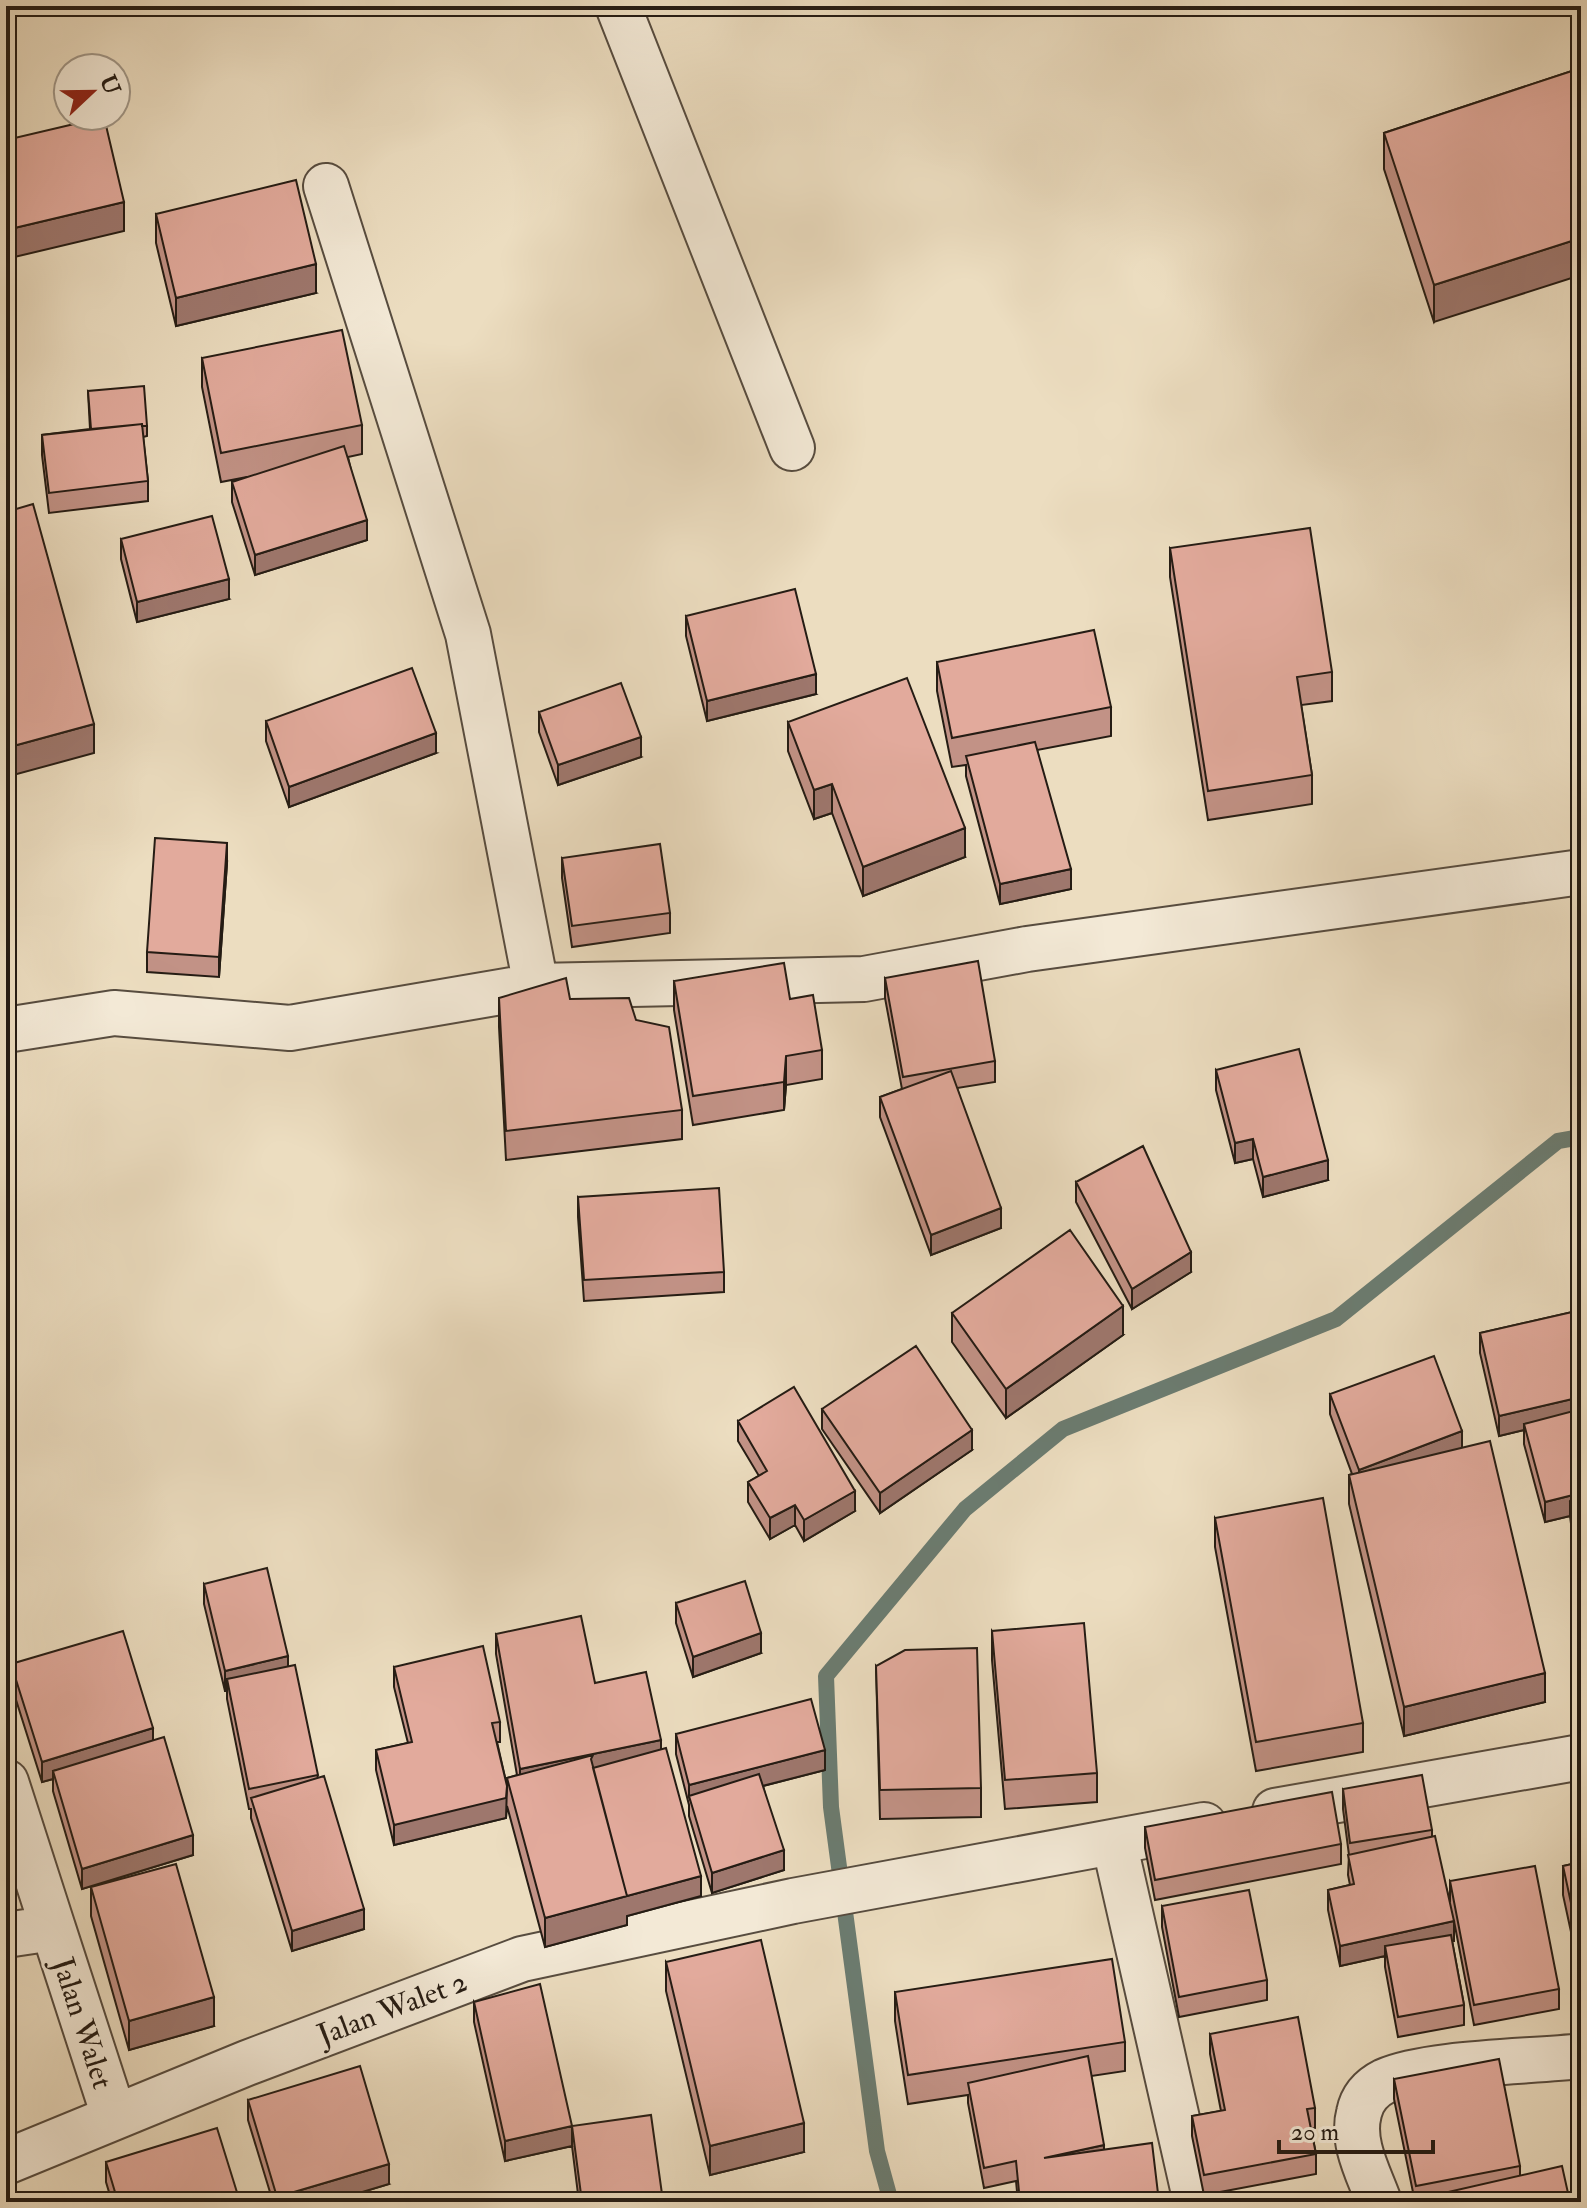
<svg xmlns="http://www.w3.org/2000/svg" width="1587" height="2208" viewBox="0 0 1587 2208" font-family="'IM FELL Double Pica',serif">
<rect width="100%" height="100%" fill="#ecddc0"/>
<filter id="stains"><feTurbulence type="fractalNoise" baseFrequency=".0025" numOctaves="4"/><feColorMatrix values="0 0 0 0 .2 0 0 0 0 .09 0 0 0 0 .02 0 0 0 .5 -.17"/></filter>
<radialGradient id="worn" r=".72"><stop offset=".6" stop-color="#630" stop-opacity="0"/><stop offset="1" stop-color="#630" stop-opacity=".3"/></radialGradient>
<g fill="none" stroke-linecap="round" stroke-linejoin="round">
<!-- stream -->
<path stroke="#6b7c71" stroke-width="16" d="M 891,2202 L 877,2151 L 831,1807 L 826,1676 L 965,1509 L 1063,1429 L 1336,1319 L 1558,1141 L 1581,1137"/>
<!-- street casing -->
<g stroke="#574c3f" stroke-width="48">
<path id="street" d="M 618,6 L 792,448
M 326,186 L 468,634 L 536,986
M 6,1030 L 114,1013 L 290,1028 L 536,986 L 864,979 L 1027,949 L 1581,872
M 6,1782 L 53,1928
M 1275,1811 L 1581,1757
M 1114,1842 L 1196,2202
M 6,1935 L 53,1928 L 114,2116
M 6,2162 L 247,2063 L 522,1959 L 793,1901 L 1204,1825
M 1379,2202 C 1369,2174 1351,2143 1359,2113 C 1362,2098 1371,2088 1385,2081 C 1428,2062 1530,2062 1581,2056"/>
</g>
<!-- street -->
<use href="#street" stroke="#f3e9d6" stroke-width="44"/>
</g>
<!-- wall -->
<path fill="#c29286" stroke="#251c14" stroke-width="2" d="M 1581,68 L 1434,322 L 1384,169 L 1384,133 Z
M 156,214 L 316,293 L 176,326 L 156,243 Z
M 202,358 L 362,425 L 362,454 L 348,457 L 367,540 L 255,575 L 232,502 L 232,482 L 247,477 L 221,482 L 202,387 Z
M 88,391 L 147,426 L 147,436 L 143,437 L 148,481 L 148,501 L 49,513 L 42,455 L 42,435 L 90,429 Z
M 121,539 L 229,599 L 137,622 L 121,559 Z
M 1170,548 L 1332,672 L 1332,701 L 1301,705 L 1312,775 L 1312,804 L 1208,820 L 1170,577 Z
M 686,616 L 816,694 L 707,721 L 686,636 Z
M 937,662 L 1111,707 L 1111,736 L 1037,750 L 1071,889 L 1000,904 L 966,776 L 966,765 L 952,767 L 937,691 Z
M 539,712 L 641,757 L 558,785 L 539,732 Z
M 266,721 L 436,753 L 289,807 L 266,741 Z
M 788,722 L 965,857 L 863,896 L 832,813 L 814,819 L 788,751 Z
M 562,858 L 670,913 L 670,933 L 572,947 L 562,878 Z
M 227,863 L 219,977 L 147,972 L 147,952 Z
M 885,978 L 995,1061 L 995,1082 L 957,1088 L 1001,1228 L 931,1255 L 880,1117 L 880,1097 L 902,1089 L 885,998 Z
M 674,981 L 790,999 L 822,1050 L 822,1079 L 786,1085 L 784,1110 L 693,1125 L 674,1010 Z
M 499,998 L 570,999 L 636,1020 L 682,1110 L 682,1139 L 506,1160 L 499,1027 Z
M 1216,1070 L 1328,1180 L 1263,1197 L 1253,1159 L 1235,1163 L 1216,1090 Z
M 6,1094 L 13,1196 L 13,1225 L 6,1225 Z
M 1076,1182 L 1191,1272 L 1132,1309 L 1076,1202 Z
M 578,1197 L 724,1272 L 724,1292 L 584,1301 L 578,1217 Z
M 1581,1310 L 1581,1600 L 1570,1516 L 1545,1522 L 1524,1444 L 1524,1430 L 1499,1436 L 1480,1353 L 1480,1333 Z
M 952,1313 L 1123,1335 L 1006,1418 L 952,1342 Z
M 1330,1394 L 1462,1448 L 1545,1702 L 1404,1736 L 1349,1504 L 1349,1475 L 1352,1474 L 1330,1414 Z
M 822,1409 L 972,1450 L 880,1513 L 822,1429 Z
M 738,1421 L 855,1511 L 804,1541 L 795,1525 L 770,1539 L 748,1502 L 748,1482 L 759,1476 L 738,1441 Z
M 1215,1518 L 1363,1723 L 1363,1752 L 1256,1771 L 1215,1547 Z
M 204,1584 L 288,1667 L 318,1778 L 364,1929 L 292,1951 L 251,1818 L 251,1809 L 249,1809 L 227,1699 L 227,1691 L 225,1691 L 204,1604 Z
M 676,1603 L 761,1653 L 693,1677 L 676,1623 Z
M 992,1631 L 1097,1773 L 1097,1802 L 1005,1809 L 992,1660 Z
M 496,1634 L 595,1683 L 661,1750 L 701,1896 L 627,1916 L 627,1925 L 545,1947 L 507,1806 L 506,1818 L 394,1845 L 376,1770 L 376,1750 L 408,1743 L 394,1687 L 394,1667 L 500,1722 L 500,1742 L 497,1742 L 507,1786 L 507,1778 L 517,1775 L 496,1654 Z
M 11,1664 L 153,1741 L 193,1855 L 82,1889 L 53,1791 L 53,1779 L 42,1782 L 11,1684 Z
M 876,1666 L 981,1788 L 981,1817 L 880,1819 Z
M 676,1734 L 825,1770 L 763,1786 L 784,1870 L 712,1893 L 689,1816 L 689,1805 L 676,1754 Z
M 1343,1789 L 1432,1830 L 1432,1836 L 1450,1902 L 1450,1881 L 1559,1989 L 1559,2009 L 1474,2025 L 1454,1921 L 1454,1941 L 1452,1941 L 1464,2005 L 1464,2025 L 1398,2037 L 1385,1967 L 1385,1956 L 1340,1966 L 1328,1910 L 1328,1890 L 1350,1885 L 1348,1875 L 1349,1855 L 1343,1809 Z
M 1145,1827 L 1341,1844 L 1341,1864 L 1155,1900 L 1145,1848 Z
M 1581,1862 L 1576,1955 L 1563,1895 L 1563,1866 Z
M 91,1887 L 214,2026 L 129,2050 L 91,1916 Z
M 1162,1906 L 1267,1980 L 1267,2000 L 1179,2017 L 1162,1927 Z
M 666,1962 L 804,2152 L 710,2175 L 666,1991 Z
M 895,1992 L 1125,2042 L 1125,2071 L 1091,2076 L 1104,2150 L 1159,2202 L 1018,2202 L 1016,2181 L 984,2188 L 968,2103 L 968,2095 L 908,2104 L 895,2021 Z
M 474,2002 L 572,2146 L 505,2161 L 474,2022 Z
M 1210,2034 L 1315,2108 L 1315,2128 L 1311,2129 L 1316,2154 L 1316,2174 L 1204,2195 L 1192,2136 L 1192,2116 L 1221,2111 L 1210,2054 Z
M 1394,2079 L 1520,2166 L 1520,2176 L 1570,2202 L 1415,2202 L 1394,2099 Z
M 248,2100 L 389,2184 L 329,2202 L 273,2202 L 248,2120 Z
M 6,2102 L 8,2115 L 8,2144 L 6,2144 Z
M 572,2126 L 662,2194 L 662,2202 L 579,2202 L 572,2146 Z
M 106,2162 L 240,2202 L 112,2202 L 106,2182 Z"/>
<!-- shaded-wall -->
<path fill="#9e776d" stroke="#251c14" stroke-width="2" d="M 124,202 L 124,231 L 6,259 L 6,230 Z
M 1581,238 L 1581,275 L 1434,322 L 1434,285 Z
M 316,264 L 316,293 L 176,326 L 176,298 Z
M 367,520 L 367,540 L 255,575 L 255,555 Z
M 229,579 L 229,599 L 137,622 L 137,602 Z
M 816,674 L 816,694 L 707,721 L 707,701 Z
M 94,724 L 94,753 L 6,777 L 6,748 Z
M 436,733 L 436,753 L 289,807 L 289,787 Z
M 641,737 L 641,757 L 558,785 L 558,765 Z
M 832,784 L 832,813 L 814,819 L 814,790 Z
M 965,828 L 965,857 L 863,896 L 863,867 Z
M 227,843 L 227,863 L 219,977 L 219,957 Z
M 1071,869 L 1071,889 L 1000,904 L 1000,884 Z
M 786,1056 L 786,1085 L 784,1110 L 784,1082 Z
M 1253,1139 L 1253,1159 L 1235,1163 L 1235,1143 Z
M 1328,1160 L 1328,1180 L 1263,1197 L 1263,1177 Z
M 1001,1208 L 1001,1228 L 931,1255 L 931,1235 Z
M 1191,1252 L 1191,1272 L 1132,1309 L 1132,1289 Z
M 1123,1306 L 1123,1335 L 1006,1418 L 1006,1389 Z
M 1581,1397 L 1581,1417 L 1524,1424 L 1524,1430 L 1499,1436 L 1499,1416 Z
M 972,1430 L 972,1450 L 880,1513 L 880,1493 Z
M 1462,1431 L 1462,1451 L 1359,1490 L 1359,1470 Z
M 855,1491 L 855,1511 L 804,1541 L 804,1520 Z
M 1581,1493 L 1581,1513 L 1570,1502 L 1570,1516 L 1545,1522 L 1545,1502 Z
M 795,1505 L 795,1525 L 770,1539 L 770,1518 Z
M 761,1633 L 761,1653 L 693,1677 L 693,1657 Z
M 288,1656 L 288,1676 L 227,1679 L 227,1691 L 225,1691 L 225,1671 Z
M 1545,1673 L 1545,1702 L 1404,1736 L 1404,1707 Z
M 153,1728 L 153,1748 L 53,1771 L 53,1779 L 42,1782 L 42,1762 Z
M 661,1740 L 661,1760 L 520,1789 L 520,1769 Z
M 825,1750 L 825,1770 L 692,1804 L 689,1797 L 689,1785 Z
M 507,1786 L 506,1818 L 394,1845 L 394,1825 Z
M 193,1835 L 193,1855 L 82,1889 L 82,1869 Z
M 784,1850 L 784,1870 L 712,1893 L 712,1873 Z
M 701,1876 L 701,1896 L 627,1916 L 627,1925 L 545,1947 L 545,1918 Z
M 364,1909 L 364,1929 L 292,1951 L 292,1931 Z
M 1454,1921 L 1454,1941 L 1387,1955 L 1385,1946 L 1385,1956 L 1340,1966 L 1340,1946 Z
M 1581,1925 L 1581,1954 L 1576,1955 L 1576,1926 Z
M 214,1997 L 214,2026 L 129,2050 L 129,2021 Z
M 804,2123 L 804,2152 L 710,2175 L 710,2146 Z
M 572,2126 L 572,2146 L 505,2161 L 505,2141 Z
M 1104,2145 L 1104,2165 L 1044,2158 Z
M 389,2164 L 389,2184 L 329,2202 L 277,2202 L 277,2197 Z"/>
<!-- building -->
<path fill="#e2aa9c" stroke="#251c14" stroke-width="2" d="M 1581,68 L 1581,238 L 1434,285 L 1384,133 Z
M 104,117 L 124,202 L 6,230 L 6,140 Z
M 296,180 L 316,264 L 176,298 L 156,214 Z
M 342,330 L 362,425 L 221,453 L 202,358 Z
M 144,386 L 147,426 L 142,426 L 142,424 L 91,429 L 88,391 Z
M 142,424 L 148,481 L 49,493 L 42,435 Z
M 344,446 L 367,520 L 255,555 L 232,482 Z
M 33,504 L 94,724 L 6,748 L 6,512 Z
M 212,516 L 229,579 L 137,602 L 121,539 Z
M 1310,528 L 1332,672 L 1297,677 L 1312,775 L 1208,791 L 1170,548 Z
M 795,589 L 816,674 L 707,701 L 686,616 Z
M 1094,630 L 1111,707 L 952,738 L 937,662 Z
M 412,668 L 436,733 L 289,787 L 266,721 Z
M 907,678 L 965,828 L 863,867 L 832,784 L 814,790 L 788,722 Z
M 621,683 L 641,737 L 558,765 L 539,712 Z
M 1035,742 L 1071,869 L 1000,884 L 966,756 Z
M 155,838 L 227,843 L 219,957 L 147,952 Z
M 660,844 L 670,913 L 572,926 L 562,858 Z
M 978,961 L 995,1061 L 903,1077 L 885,978 Z
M 784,963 L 790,999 L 813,995 L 822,1050 L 786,1056 L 784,1082 L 693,1096 L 674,981 Z
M 566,978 L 570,999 L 629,998 L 636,1020 L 669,1027 L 682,1110 L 506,1131 L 499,998 Z
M 1299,1049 L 1328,1160 L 1263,1177 L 1253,1139 L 1235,1143 L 1216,1070 Z
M 951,1071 L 1001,1208 L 931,1235 L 880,1097 Z
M 6,1094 L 10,1094 L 13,1196 L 6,1196 Z
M 1143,1146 L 1191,1252 L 1132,1289 L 1076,1182 Z
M 719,1188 L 724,1272 L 584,1280 L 578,1197 Z
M 1070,1230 L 1123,1306 L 1006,1389 L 952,1313 Z
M 1581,1310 L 1581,1397 L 1499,1416 L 1480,1333 Z
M 916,1346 L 972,1430 L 880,1493 L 822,1409 Z
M 1434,1356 L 1462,1431 L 1359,1470 L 1330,1394 Z
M 794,1387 L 855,1491 L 804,1520 L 795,1505 L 770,1518 L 748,1482 L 767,1471 L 738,1421 Z
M 1581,1409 L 1581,1493 L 1545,1502 L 1524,1424 Z
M 1490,1441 L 1545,1673 L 1404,1707 L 1349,1475 Z
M 1323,1498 L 1363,1723 L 1256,1742 L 1215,1518 Z
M 1581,1500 L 1581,1580 L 1570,1502 Z
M 267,1568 L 288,1656 L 225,1671 L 204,1584 Z
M 745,1581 L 761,1633 L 693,1657 L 676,1603 Z
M 581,1616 L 595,1683 L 646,1672 L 661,1740 L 520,1769 L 496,1634 Z
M 1084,1623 L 1097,1773 L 1005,1780 L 992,1631 Z
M 123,1631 L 153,1728 L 42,1762 L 11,1664 Z
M 483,1646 L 500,1722 L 492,1723 L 507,1786 L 506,1798 L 394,1825 L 376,1750 L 412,1742 L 394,1667 Z
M 977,1648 L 981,1788 L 880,1790 L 876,1666 L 905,1650 Z
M 295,1665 L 318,1775 L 249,1789 L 227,1679 Z
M 811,1699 L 825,1750 L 689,1785 L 676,1734 Z
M 164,1737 L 193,1835 L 82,1869 L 53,1771 Z
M 666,1748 L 701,1876 L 627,1896 L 593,1768 Z
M 593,1755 L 591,1759 L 627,1896 L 545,1918 L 507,1778 Z
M 759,1774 L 784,1850 L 712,1873 L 689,1796 Z
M 1422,1775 L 1432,1830 L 1350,1843 L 1343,1789 Z
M 324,1776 L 364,1909 L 292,1931 L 251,1798 Z
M 1332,1792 L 1341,1844 L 1155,1880 L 1145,1827 Z
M 1435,1836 L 1454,1921 L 1340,1946 L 1328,1890 L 1354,1884 L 1348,1855 Z
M 1581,1862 L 1581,1925 L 1576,1926 L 1563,1866 Z
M 176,1864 L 214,1997 L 129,2021 L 91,1887 Z
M 1535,1866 L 1559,1989 L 1474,2005 L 1450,1881 Z
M 1249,1890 L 1267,1980 L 1179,1997 L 1162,1906 Z
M 1451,1935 L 1464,2005 L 1398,2017 L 1385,1946 Z
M 761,1940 L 804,2123 L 710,2146 L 666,1962 Z
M 1112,1959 L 1125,2042 L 908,2075 L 895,1992 Z
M 540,1984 L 572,2126 L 505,2141 L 474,2002 Z
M 1298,2017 L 1315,2108 L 1307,2109 L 1316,2154 L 1204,2175 L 1192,2116 L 1225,2110 L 1210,2034 Z
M 1088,2056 L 1104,2145 L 1044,2158 L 1152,2143 L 1159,2202 L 1020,2202 L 1016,2161 L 984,2168 L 968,2083 Z
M 1499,2059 L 1520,2166 L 1416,2186 L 1394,2079 Z
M 360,2066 L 389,2164 L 277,2197 L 248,2100 Z
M 651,2115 L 662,2194 L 606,2202 L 582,2202 L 572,2126 Z
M 217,2128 L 240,2202 L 118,2202 L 106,2162 Z
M 1562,2166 L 1570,2202 L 1436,2202 L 1435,2195 Z"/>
<g text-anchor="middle" stroke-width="6" stroke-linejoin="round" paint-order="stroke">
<!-- street labels -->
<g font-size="30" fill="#251c14" stroke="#f3e9d6">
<text transform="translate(392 2008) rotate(-21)" y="10">Jalan Walet 2</text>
<text transform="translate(83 2023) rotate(72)" y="10">Jalan Walet</text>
</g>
</g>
<!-- margin -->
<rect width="1587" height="2208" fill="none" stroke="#ecddc0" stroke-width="32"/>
<rect x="8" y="8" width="1571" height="2192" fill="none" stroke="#251c14" stroke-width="4"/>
<rect x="16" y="16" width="1555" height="2176" fill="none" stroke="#251c14" stroke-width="2"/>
<!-- north arrow -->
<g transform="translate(92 92) rotate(68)"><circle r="38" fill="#f3e9d6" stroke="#a19788" stroke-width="2"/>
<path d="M0-6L14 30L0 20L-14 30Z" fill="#8f2418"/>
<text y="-12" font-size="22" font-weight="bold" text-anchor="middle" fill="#251c14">U</text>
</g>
<!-- scale -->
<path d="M1279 2140v12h154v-12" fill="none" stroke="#251c14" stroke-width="4"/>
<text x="1291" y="2140" font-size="24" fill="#251c14" stroke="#f3e9d6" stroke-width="6" paint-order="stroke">20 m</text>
<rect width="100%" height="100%" filter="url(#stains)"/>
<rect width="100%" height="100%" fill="url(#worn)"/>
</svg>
